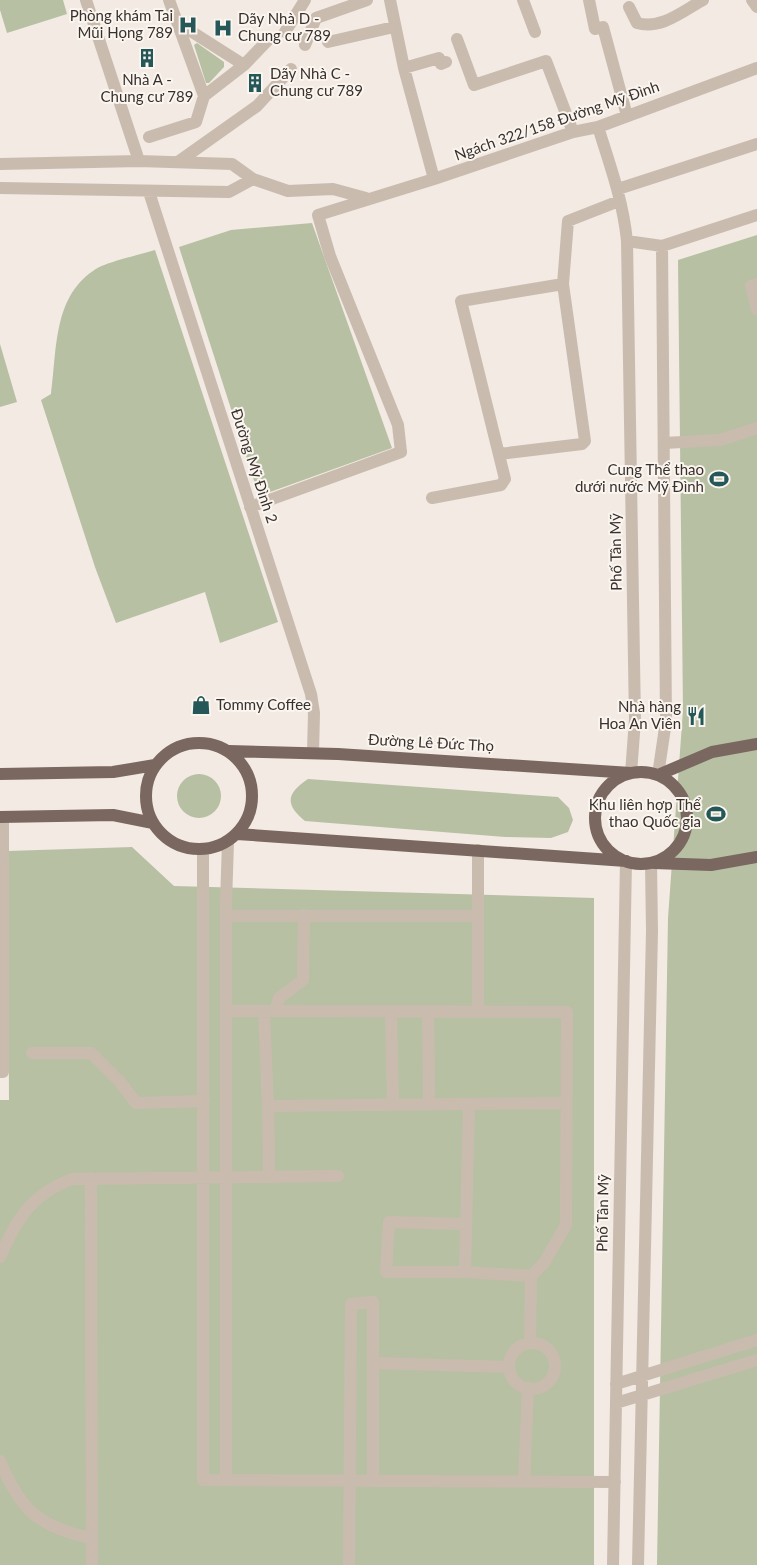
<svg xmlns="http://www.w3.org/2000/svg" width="757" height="1565" viewBox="0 0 757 1565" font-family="Lato,sans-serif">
<rect width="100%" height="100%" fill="#f2eae3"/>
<!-- green -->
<path fill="#b7c0a3" d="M 0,0 L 63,0 L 67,14 L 7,33 L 0,10 Z
M 197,43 L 224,62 L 224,67 L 209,83 L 206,83 L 194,45 Z
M 312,223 L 392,448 L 259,496 L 179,247 L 231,230 Z
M 757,235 L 757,1565 L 657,1565 L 668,918 L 683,710 L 678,260 Z
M 155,250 L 278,622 L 220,643 L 205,592 L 116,623 L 95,567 L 41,400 L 51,394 C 57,351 53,298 93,271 C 104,262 140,255 155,250 Z
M 0,344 L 17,402 L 0,407 Z
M177 796a22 22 0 1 1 44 0a22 22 0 1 1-44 0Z
M 308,779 L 558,797 L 569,808 L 573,820 L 568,832 L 551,838 L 505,837 L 305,821 C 284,804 287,793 308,779 Z
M 132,847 L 174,886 L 594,898 L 594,1565 L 0,1565 L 0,1100 L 9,1100 L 8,851 Z"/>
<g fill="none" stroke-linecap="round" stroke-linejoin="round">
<!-- minor -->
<path stroke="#cabbaf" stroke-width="12" d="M 86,0 L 139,161
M 390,0 L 404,68 L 434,179
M 523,0 L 535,32
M 589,0 L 595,29 L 603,27 L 627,116
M 752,0 L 757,7
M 629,7 L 637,23 C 661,30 683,11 703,0
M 178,23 L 244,65 L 204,96
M 285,32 L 305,0
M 457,39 L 474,85 L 546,61 L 573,132
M 328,42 L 394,27
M 305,45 L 316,18 L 367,0
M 244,65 L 268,40
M 404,68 L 439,58 L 441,64 L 446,62
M 598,127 C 610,165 623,201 627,241 L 635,720 L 631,773
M 149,137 L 196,122 L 204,96 L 169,0
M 178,162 L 257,106 L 291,69
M 0,164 L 139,161 L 232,164 L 253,179 L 229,192 L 0,188
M 253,179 L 288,191 L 333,189 L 366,198
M 618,189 L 757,144
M 149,192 L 311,694 L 314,713 L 313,753
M 627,241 L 662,246 L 757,215
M 757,284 L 751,286 L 757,309
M 664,443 L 720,440 L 757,428
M 499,454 L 582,444 L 585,441 L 563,284
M 432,498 L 501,485 L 505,479 L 461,301 L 563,284 L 568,221 L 619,201
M 250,507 L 401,452 L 398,425 L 330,256 L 318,215 L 434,179 L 573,132 L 598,127 L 757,68
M 658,775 L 666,721 L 662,246
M 203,849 L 203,1480 L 615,1482
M 478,850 L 478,1012
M 226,916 L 477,916
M 226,1011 L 567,1012 L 566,1225 L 544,1263 L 531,1276 L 530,1343
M 264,1011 L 268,1106 L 566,1103
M 275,1011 L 279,998 L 303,980 L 304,915
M 391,1012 L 393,1105
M 428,1012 L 429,1105
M 32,1053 L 91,1053 L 120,1082 L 136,1103 L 204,1101
M 0,1072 L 3,1072 L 3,817
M 268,1106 L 269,1176
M 91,1178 L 92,1565
M 465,1224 L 389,1222 L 386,1272 L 465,1272 L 469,1104
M 0,1257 C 16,1219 32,1194 72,1179 L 338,1176
M 465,1272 L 531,1276
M509 1366a23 23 0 1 1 46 0a23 23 0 1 1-46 0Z
M 373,1363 L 509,1367
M 616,1384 L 757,1340
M 616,1403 L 757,1360
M 0,1461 C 21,1511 39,1527 91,1538
M 226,1480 L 226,903 L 228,842
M 524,1480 L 528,1388
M 349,1565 L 351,1304 L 373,1302 L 373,1480
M 613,1565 L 626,861
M 638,1565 L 652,931 L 651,863"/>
<!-- major -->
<path stroke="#7a675f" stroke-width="12" d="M146 796a53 53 0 1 1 106 0a53 53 0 1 1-106 0Z
M 229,751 L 338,754 L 631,773
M595 818a46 46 0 1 1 92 0a46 46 0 1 1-92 0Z
M 0,774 L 113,772 L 155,765
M 658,775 L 712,752 L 757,744
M 0,817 L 113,815 L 153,823
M 237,834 L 626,861
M 654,863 L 711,865 L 757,857"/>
</g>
<!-- icons -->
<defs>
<g id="hospital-bare" transform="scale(1.5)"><path d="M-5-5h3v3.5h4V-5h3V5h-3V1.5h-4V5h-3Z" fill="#255658" stroke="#faf5ef" stroke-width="2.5" paint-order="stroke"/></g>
<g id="building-bare" transform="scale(1.5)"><path d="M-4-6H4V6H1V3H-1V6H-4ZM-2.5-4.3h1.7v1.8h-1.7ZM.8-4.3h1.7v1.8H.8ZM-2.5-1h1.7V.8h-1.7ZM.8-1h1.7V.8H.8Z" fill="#255658" stroke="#faf5ef" stroke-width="2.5" paint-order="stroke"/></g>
<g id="stadium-bare" transform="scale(1.5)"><path d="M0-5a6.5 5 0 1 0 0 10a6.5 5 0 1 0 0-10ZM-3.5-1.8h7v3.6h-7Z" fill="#255658" stroke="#faf5ef" stroke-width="2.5" paint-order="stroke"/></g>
<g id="shop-bare" transform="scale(1.5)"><path d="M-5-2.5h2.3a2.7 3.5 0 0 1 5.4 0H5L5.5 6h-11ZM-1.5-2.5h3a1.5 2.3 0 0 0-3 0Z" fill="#255658" stroke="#faf5ef" stroke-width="2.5" paint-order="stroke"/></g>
<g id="restaurant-bare" transform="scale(1.5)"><path d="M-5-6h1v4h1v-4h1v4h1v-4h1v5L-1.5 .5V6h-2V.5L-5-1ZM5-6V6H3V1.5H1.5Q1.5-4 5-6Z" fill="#255658" stroke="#faf5ef" stroke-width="2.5" paint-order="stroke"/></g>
</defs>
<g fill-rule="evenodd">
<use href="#hospital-bare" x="188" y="25"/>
<use href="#hospital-bare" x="223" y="28"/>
<use href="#building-bare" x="147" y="58"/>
<use href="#building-bare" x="255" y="83"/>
<use href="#stadium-bare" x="719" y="479"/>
<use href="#shop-bare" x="201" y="705"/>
<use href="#restaurant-bare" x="696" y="716"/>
<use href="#stadium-bare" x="716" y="814"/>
</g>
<g text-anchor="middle" stroke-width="4" stroke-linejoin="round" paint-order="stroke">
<!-- poi labels -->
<g font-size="15" fill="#39302d" stroke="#faf5ef" text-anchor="end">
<text x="173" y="21">Phòng khám Tai<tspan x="173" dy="17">Mũi Họng 789</tspan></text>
<text x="238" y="24" text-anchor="start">Dãy Nhà D -<tspan x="238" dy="17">Chung cư 789</tspan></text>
<text x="270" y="79" text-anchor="start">Dãy Nhà C -<tspan x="270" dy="17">Chung cư 789</tspan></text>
<text x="147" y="85" text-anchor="middle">Nhà A -<tspan x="147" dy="17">Chung cư 789</tspan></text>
<text x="704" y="475">Cung Thể thao<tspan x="704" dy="17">dưới nước Mỹ Đình</tspan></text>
<text x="216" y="710" text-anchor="start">Tommy Coffee</text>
<text x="681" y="712">Nhà hàng<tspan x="681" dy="17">Hoa An Viên</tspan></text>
<text x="701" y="810">Khu liên hợp Thể<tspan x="701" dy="17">thao Quốc gia</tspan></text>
</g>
<!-- street labels -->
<g font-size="15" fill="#39302d" stroke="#faf5ef">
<text transform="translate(557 121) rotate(-19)" y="5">Ngách 322/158 Đường Mỹ Đình</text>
<text transform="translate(254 466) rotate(72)" y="5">Đường Mỹ Đình 2</text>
<text transform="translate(616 552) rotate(-91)" y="5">Phố Tân Mỹ</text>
<text transform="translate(431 743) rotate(3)" y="5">Đường Lê Đức Thọ</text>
<text transform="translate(603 1213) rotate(-89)" y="5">Phố Tân Mỹ</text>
</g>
</g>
</svg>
